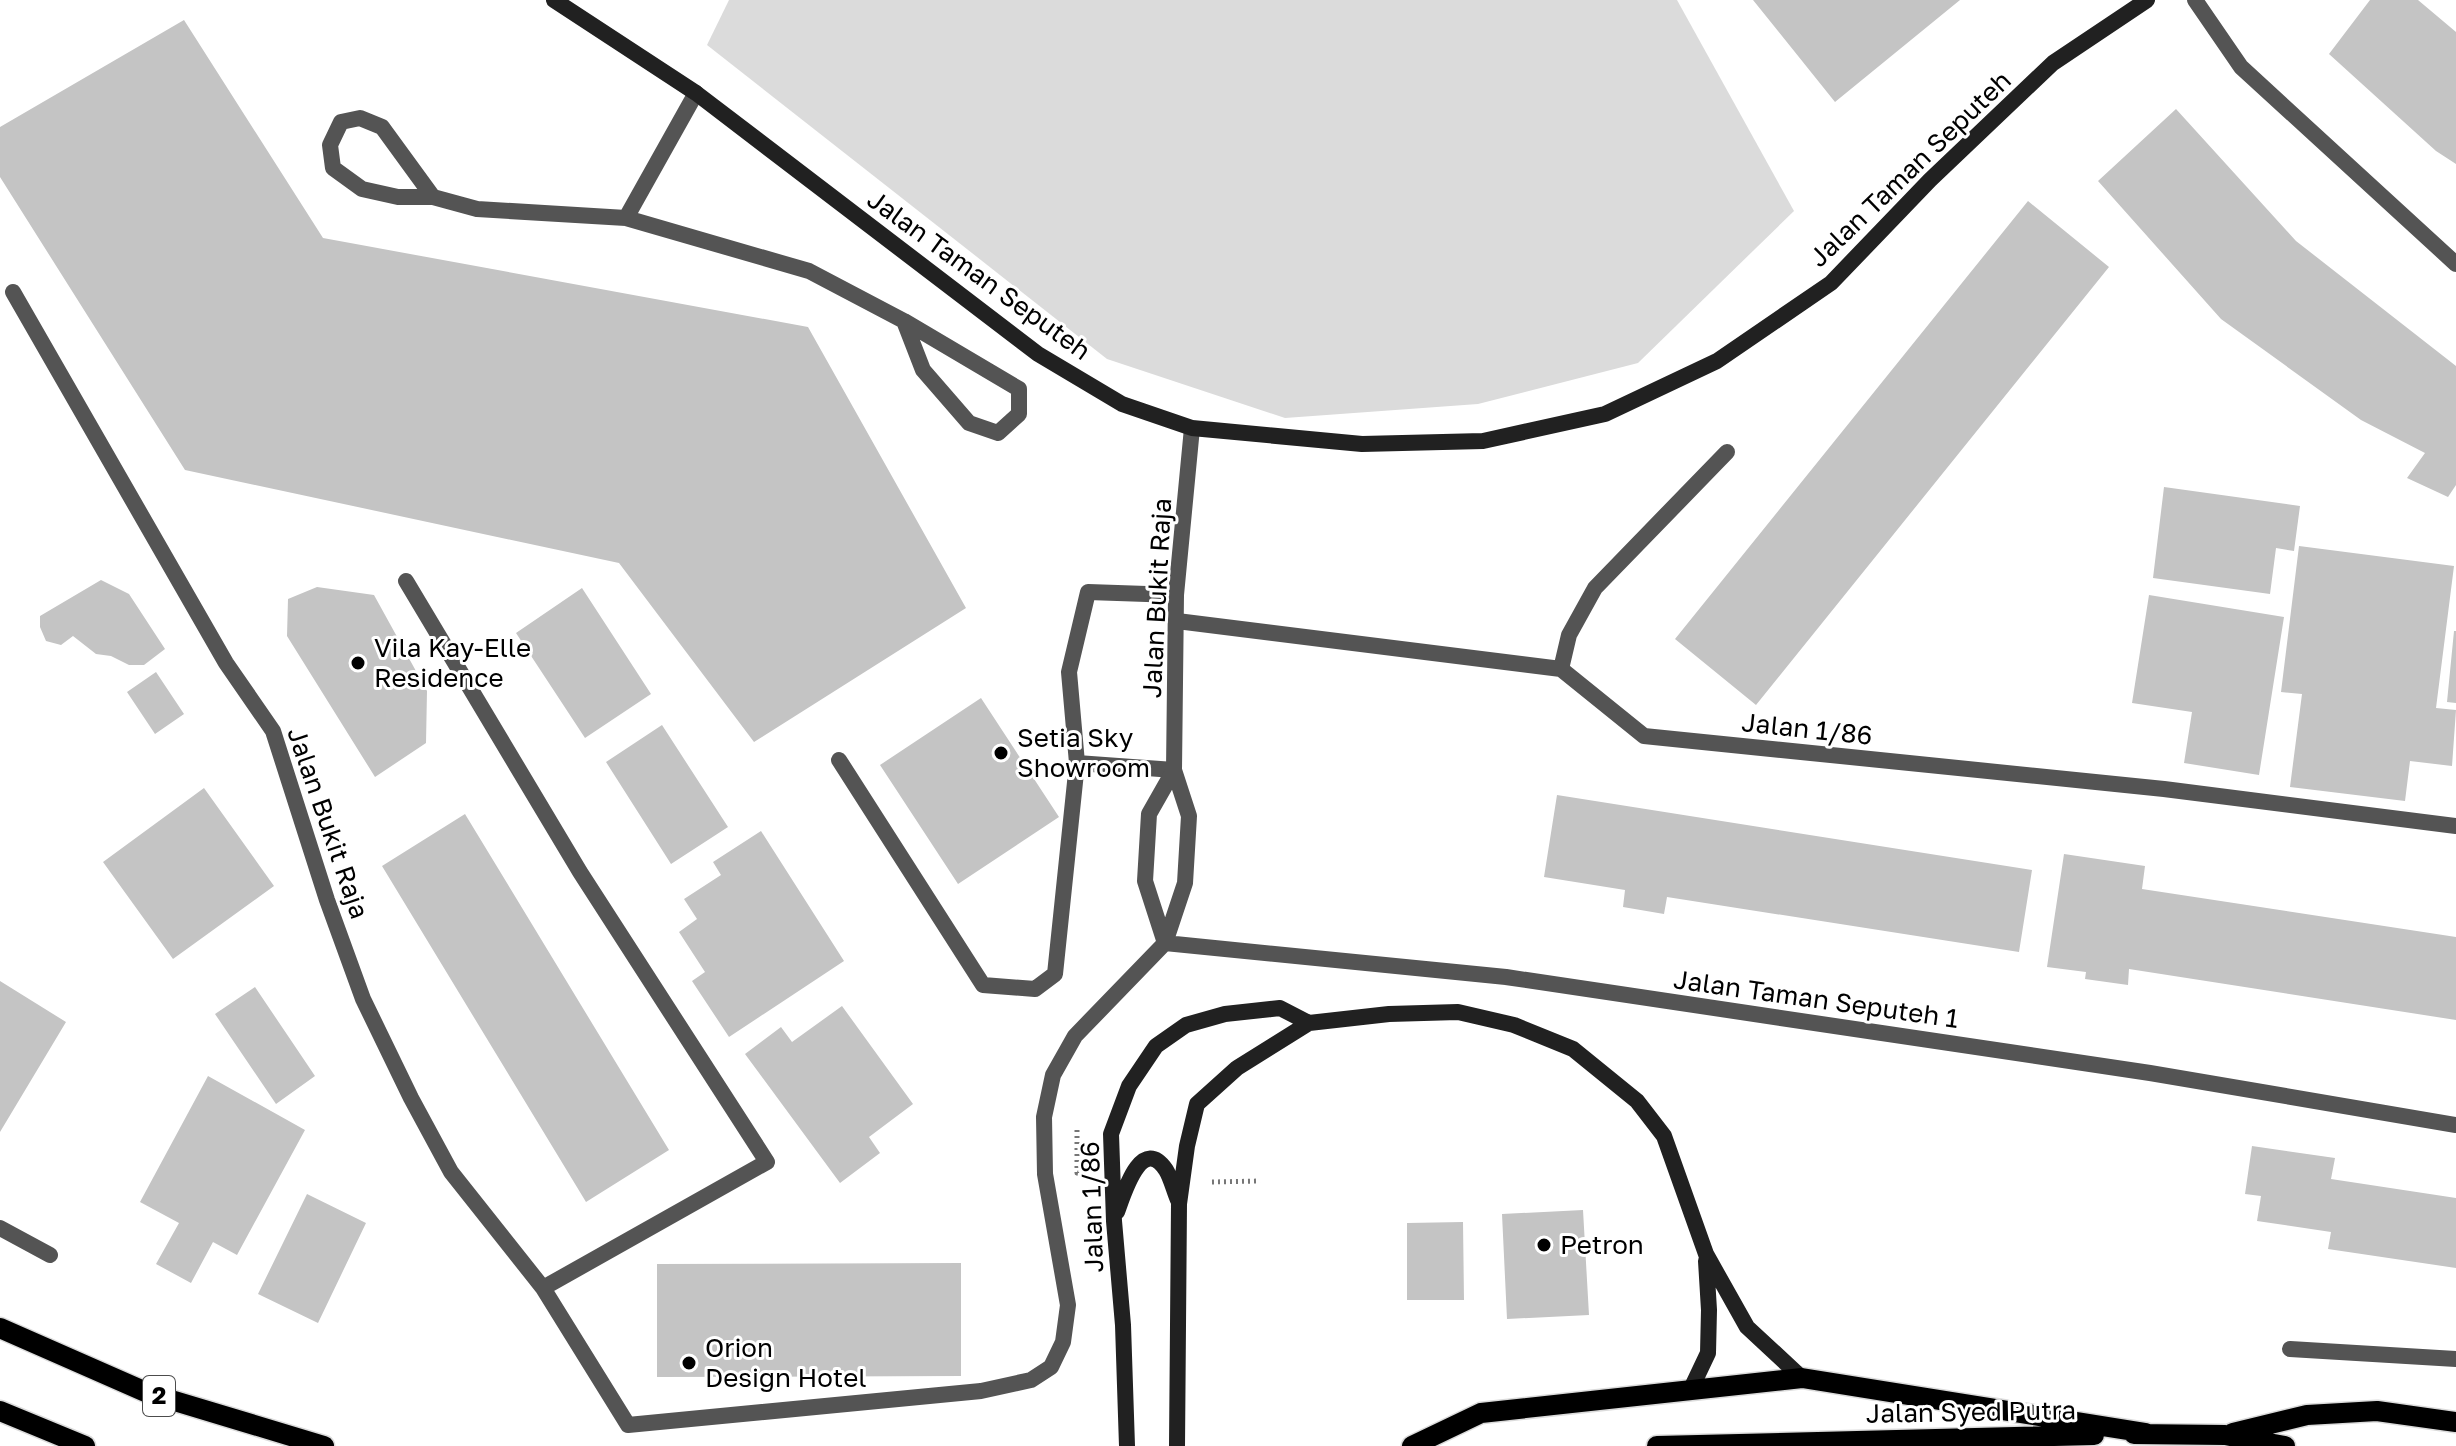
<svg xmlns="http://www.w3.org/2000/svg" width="2456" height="1446" viewBox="0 0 2456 1446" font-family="'Golos Text',sans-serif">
<rect width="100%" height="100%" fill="#fff"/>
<!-- green -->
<path fill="#dbdbdb" d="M 729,0 L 1677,0 L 1794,211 L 1638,363 L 1478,404 L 1285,418 L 1107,359 L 707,45 Z"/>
<!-- building -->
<path fill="#c4c4c4" d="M 1753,0 L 1960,0 L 1835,102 Z
M 2370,0 L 2418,0 L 2456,32 L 2456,164 L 2436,151 L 2329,54 Z
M 184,20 L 323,238 L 808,327 L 966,608 L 754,742 L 619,563 L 185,470 L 0,177 L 0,127 Z
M 2176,109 L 2296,241 L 2456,366 L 2456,485 L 2448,497 L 2407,478 L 2425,453 L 2361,420 L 2221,319 L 2098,181 Z
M 2028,201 L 2109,267 L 1756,705 L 1675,639 Z
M 2164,487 L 2300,506 L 2294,551 L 2276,548 L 2270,594 L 2153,578 Z
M 2299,546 L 2454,566 L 2436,708 L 2456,710 L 2452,766 L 2410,761 L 2405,801 L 2290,787 L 2302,694 L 2281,692 Z
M 101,580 L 129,594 L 165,649 L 144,665 L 129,665 L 111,656 L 96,654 L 73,636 L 61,645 L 46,641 L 40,627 L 40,616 Z
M 317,587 L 374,595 L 427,691 L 426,743 L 375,777 L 287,636 L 288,599 Z
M 582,588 L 651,694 L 585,738 L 516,633 Z
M 2149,595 L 2284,617 L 2259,775 L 2184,763 L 2192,712 L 2132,703 Z
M 2454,631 L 2456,631 L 2456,703 L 2447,702 Z
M 156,672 L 184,714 L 155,734 L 127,692 Z
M 981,698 L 1059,817 L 958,884 L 880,765 Z
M 662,725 L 728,827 L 671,864 L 606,762 Z
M 204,788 L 274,886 L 173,959 L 103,862 Z
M 1557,795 L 2032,870 L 2019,952 L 1667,897 L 1664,914 L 1623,907 L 1625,890 L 1544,877 Z
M 465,814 L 669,1150 L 586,1202 L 382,866 Z
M 761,831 L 844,961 L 729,1037 L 692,981 L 705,972 L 679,932 L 697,919 L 684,899 L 721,875 L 713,862 Z
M 2064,854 L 2145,866 L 2142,889 L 2456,937 L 2456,1020 L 2129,969 L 2128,985 L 2085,979 L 2086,972 L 2047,967 Z
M 0,981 L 66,1022 L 0,1132 Z
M 255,987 L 315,1076 L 276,1104 L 215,1014 Z
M 842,1006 L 913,1104 L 869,1137 L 880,1153 L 840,1183 L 745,1054 L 781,1027 L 792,1042 Z
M 208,1076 L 305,1130 L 237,1255 L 213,1242 L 191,1283 L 156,1264 L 179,1223 L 140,1202 Z
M 2252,1146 L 2335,1158 L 2331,1179 L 2456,1198 L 2456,1268 L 2328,1249 L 2331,1232 L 2257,1221 L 2261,1196 L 2245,1194 Z
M 307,1194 L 366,1223 L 318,1323 L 258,1294 Z
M 1583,1210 L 1589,1315 L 1507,1319 L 1502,1214 Z
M 1463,1222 L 1464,1300 L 1407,1300 L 1407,1223 Z
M 961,1263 L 961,1376 L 657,1377 L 657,1264 Z"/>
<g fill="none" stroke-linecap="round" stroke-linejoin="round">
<!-- primary casing -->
<g stroke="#dbdbdb" stroke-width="23">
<path id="primary" d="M 0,1328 L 148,1393 L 324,1446
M 0,1411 L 85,1446
M 2233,1433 L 2307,1415 L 2377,1411 L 2456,1422
M 2134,1434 L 2225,1435 L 2285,1446
M 1412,1446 L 1481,1413 L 1802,1378 L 2146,1433
M 1657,1446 L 2094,1435"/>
</g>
<!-- path -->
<path stroke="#767676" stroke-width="5" stroke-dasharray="2 4" stroke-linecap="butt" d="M 1077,1130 L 1077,1173 L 1088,1175
M 1212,1182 L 1260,1181"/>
<!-- lane -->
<path stroke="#545454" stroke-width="16" d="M 360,118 L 382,127 L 433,197 L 398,197 L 362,189 L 333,168 L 330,145 L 341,122 Z
M 433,197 L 477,209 L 626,218 L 809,271 L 904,321 L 1019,389 L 1019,414 L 998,433 L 969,423 L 923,370 L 904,321
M 626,218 L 696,93
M 839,760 L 983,985 L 1035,989 L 1055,974 L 1077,763 L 1069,672 L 1088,592 L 1176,595
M 1077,763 L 1174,770
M 2290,1349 L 2456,1359"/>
<!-- street -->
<path stroke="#545454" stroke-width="16" d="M 2195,0 L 2241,67 L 2456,264
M 13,292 L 226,663 L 273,731 L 327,900 L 363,999 L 411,1098 L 451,1172 L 543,1288 L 628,1425 L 981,1391 L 1031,1380 L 1051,1367 L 1063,1342 L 1068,1305 L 1045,1174 L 1044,1117 L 1053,1075 L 1075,1036 L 1165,943 L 1185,883 L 1189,816 L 1174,770 L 1176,595 L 1192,428
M 406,581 L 580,872 L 767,1162 L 543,1288
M 1177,621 L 1561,669 L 1644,736 L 2164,789 L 2456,826
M 1561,669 L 1569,635 L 1595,588 L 1727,452
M 1165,943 L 1506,977 L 2150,1073 L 2456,1125
M 1165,943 L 1145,881 L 1149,814 L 1174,770
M 0,1228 L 50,1255"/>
<!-- secondary -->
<path stroke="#212121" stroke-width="16" d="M 554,0 L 696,93 L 1038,354 L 1122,404 L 1192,428 L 1362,444 L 1483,441 L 1605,414 L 1717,361 L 1831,283 L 1930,180 L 2053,63 L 2147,0
M 1117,1212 C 1123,1196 1141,1133 1166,1170 C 1171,1178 1174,1191 1178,1200
M 1690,1391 L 1708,1353 L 1709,1310 L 1706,1261
M 1127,1446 L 1123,1325 L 1114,1221 L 1111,1134 L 1129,1086 L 1156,1046 L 1186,1025 L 1225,1014 L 1280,1008 L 1309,1023
M 1177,1446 L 1179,1204 L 1187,1146 L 1197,1104 L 1237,1068 L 1309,1023 L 1389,1014 L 1458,1012 L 1514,1025 L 1573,1049 L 1637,1101 L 1664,1136 L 1706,1254 L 1747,1327 L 1802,1378"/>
<!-- primary -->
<use href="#primary" stroke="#000" stroke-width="20"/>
</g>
<!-- markers -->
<g fill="#000" stroke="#fff" stroke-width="3">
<circle cx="358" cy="663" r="8"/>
<circle cx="1001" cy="753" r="8"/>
<circle cx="1544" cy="1245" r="8"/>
<circle cx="689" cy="1363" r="8"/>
</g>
<g text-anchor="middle" stroke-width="6" stroke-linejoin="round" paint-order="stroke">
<!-- shield labels -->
<rect fill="#fff" stroke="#4c4c4c" stroke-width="2" x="143" y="1376" width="32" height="40" rx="6"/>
<g font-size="24" font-weight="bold" fill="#000">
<text x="159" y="1404">2</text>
</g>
<!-- street labels -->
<g font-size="26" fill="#000" stroke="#fff">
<text transform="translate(1910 169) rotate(-44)" y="9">Jalan Taman Seputeh</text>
<text transform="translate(979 275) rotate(36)" y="9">Jalan Taman Seputeh</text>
<text transform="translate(1157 598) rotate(-87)" y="9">Jalan Bukit Raja</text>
<text transform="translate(1807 729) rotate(6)" y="9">Jalan 1/86</text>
<text transform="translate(328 823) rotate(71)" y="9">Jalan Bukit Raja</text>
<text transform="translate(1816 999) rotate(8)" y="9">Jalan Taman Seputeh 1</text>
<text transform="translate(1092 1207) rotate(-92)" y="9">Jalan 1/86</text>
<text transform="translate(1971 1412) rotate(-1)" y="9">Jalan Syed Putra</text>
</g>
<!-- poi labels -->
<g font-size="26" fill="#000" stroke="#fff" text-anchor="start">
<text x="374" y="657">Vila Kay-Elle<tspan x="374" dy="30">Residence</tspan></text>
<text x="1017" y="747">Setia Sky<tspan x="1017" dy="30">Showroom</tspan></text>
<text x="1560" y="1254">Petron</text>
<text x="705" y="1357">Orion<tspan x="705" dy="30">Design Hotel</tspan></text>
</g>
</g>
</svg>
